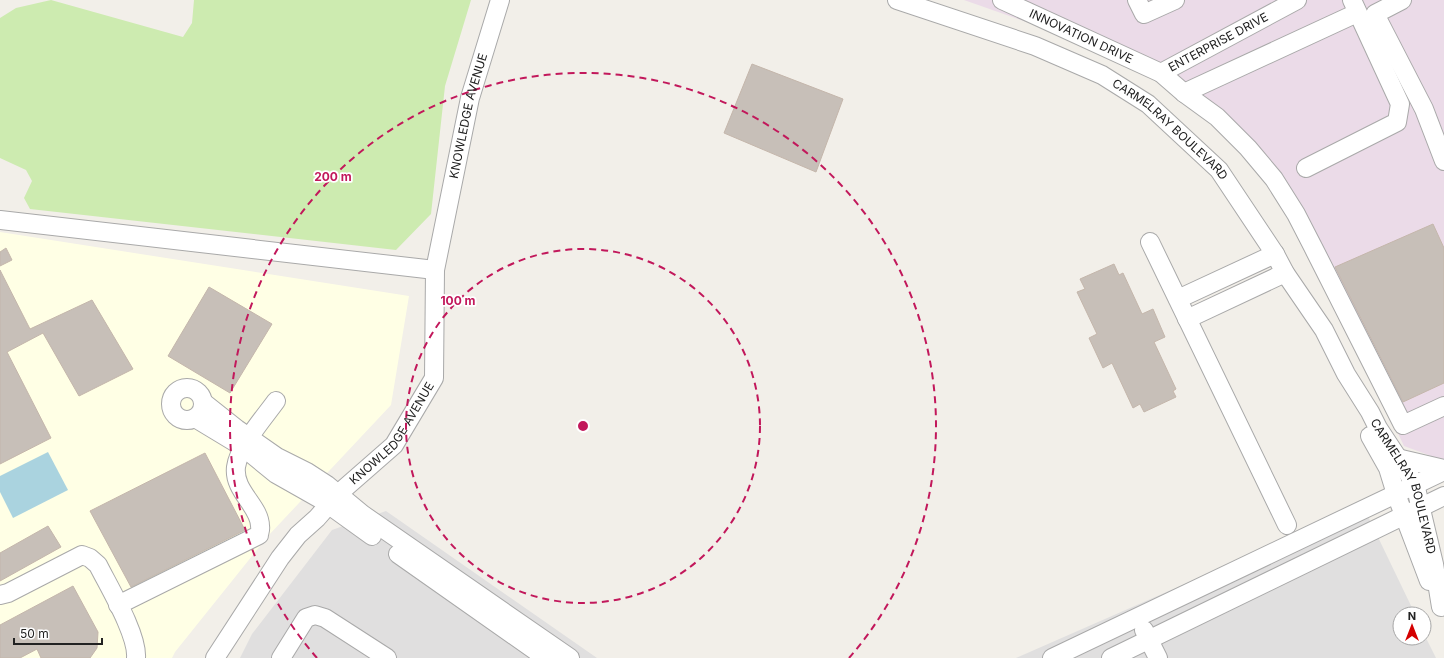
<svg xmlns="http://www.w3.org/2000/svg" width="1444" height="658" viewBox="0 0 1444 658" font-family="Inter,sans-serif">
<rect width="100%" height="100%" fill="#f2efe9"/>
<!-- residential -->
<path fill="#e0dfdf" d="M 1363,506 L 1415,614 L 1400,614 L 1400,638 L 1424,638 L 1424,634 L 1436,658 L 1016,658 Z
M 386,511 L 597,658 L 240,658 L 252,634 L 332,530 Z"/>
<!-- industrial -->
<path fill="#ebdbe8" d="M 964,0 L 1444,0 L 1444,477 L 1434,457 L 1404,446 L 1337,305 L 1284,205 L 1234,143 L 1165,84 L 1114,53 Z"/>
<!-- education -->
<path fill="#ffffe5" d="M 0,232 L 409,296 L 391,405 L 268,536 L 175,652 L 172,658 L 0,658 Z"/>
<!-- grass -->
<path fill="#cdebb0" d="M 51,0 L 183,37 L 192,23 L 194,0 L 471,0 L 445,86 L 431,214 L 396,250 L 30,209 L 24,198 L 32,181 L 26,170 L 0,158 L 0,18 L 16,8 Z"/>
<!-- water -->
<path fill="#aad3df" d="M 48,452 L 68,490 L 13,518 L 0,492 L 0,476 Z"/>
<!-- building -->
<path fill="#c7bfb8" stroke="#c4b6ab" d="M 752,64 L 843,99 L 816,172 L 724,133 Z
M 1433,224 L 1444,248 L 1444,383 L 1403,402 L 1335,267 Z
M 6,248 L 12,260 L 0,266 L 0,252 Z
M 1114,264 L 1119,275 L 1123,273 L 1142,314 L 1153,309 L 1165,337 L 1154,342 L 1176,389 L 1173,391 L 1176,397 L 1144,412 L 1140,404 L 1133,408 L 1112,363 L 1103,368 L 1089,338 L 1097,334 L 1077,292 L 1085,289 L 1080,279 Z
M 0,270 L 30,329 L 92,300 L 133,369 L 79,396 L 43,333 L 7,352 L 51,438 L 0,464 Z
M 209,287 L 272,324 L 230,393 L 168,356 Z
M 205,453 L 245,530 L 131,587 L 90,511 Z
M 48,526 L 61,547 L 0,581 L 0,553 Z
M 73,586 L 98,632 L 97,648 L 90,658 L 41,658 L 37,649 L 20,658 L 0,658 L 0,625 Z"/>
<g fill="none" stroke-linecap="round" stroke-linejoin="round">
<!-- minor casing -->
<g stroke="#a9a9a9" stroke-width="20">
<g id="minor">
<path id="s1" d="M 897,0 L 1035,46 L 1102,75 L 1148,104 L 1219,170 L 1275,254 L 1285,273 L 1324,330 L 1346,374 L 1370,412 L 1378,428 L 1415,484 L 1434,564 L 1441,607"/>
<path id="s2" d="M 1002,0 L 1161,73 L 1184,93 L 1217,117 L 1248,148 L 1274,179 L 1296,214 L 1313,247 L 1403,425 L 1444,406"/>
<path d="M 1137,0 L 1144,14 L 1175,0"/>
<path d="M 1402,0 L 1375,14 L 1424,109 L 1444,161"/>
<path id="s3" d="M 1161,73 L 1297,0"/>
<path d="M 1184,93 L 1357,13"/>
<path d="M 1306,168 L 1397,122 L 1400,104 L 1352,0"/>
<path d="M 0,220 L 435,270"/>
<path d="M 1150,242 L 1287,525"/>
<path d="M 1178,299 L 1275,254"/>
<path d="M 1187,319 L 1285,273"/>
<circle cx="187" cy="404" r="16"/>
<path d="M 203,402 L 237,429 L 277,457 L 307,472 L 327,485 L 362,514 L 570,658"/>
<path d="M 195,418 L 243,447 L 276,474 L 322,500 L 372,536"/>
<path d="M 1370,436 L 1388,468 L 1396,494 L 1429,581"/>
<path d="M 1397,458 L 1444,469"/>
<path d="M 398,554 L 546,658"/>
<path d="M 0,595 L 8,593 L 82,555 L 90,558 L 98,565 C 109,587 138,635 136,658"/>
<path d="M 118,605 L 259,535 C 259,533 261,529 260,526 C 260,506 233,491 236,467 C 239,446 263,419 276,401"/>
<path d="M 1144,630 L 1158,658"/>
<path id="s4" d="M 215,658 L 280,558 L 298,535 L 317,518 L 338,494 L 394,445 L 434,378 L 435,270 L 470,98 L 500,0"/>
<path d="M 281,658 L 306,618 L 315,615 L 325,618 L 387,658"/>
<path d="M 1052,658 L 1444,471"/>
<path d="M 1111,658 L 1444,496"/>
</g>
</g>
<!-- minor -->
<use href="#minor" stroke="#fff" stroke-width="18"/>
</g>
<!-- distance rings -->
<g fill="none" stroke="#c2185b" stroke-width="2" stroke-dasharray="7 5">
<circle cx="583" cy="426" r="177"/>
<path d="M317 658A353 353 0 1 1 849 658"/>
</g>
<g text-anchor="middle" stroke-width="3.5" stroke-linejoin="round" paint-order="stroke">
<!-- street labels -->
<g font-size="12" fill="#222" stroke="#fff">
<text dy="4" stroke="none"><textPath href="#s2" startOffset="87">INNOVATION DRIVE</textPath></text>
<text dy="4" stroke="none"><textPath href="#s3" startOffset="65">ENTERPRISE DRIVE</textPath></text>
<text dy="4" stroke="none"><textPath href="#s4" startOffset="624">KNOWLEDGE AVENUE</textPath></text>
<text dy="4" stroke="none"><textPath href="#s1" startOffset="306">CARMELRAY BOULEVARD</textPath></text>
<text dy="4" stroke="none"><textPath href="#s4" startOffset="288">KNOWLEDGE AVENUE</textPath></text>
<text dy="4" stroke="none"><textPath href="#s1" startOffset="738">CARMELRAY BOULEVARD</textPath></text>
</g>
</g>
<circle cx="583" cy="426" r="6" fill="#c2185b" stroke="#fff" stroke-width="2"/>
<g font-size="12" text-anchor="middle" font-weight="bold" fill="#c2185b" stroke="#fff" stroke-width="3.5" stroke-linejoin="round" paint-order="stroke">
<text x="333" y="181">200 m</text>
<text x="458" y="305">100 m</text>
</g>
<!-- north arrow -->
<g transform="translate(1412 626)"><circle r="19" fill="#ffffff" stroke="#a7a7a7"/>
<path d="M0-3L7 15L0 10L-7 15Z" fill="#d40000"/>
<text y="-6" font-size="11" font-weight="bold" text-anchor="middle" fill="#222222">N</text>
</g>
<!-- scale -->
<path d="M14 638v6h88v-6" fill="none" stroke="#222222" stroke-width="2"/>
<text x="20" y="638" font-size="12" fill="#222222" stroke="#ffffff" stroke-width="3" paint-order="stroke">50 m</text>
</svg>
